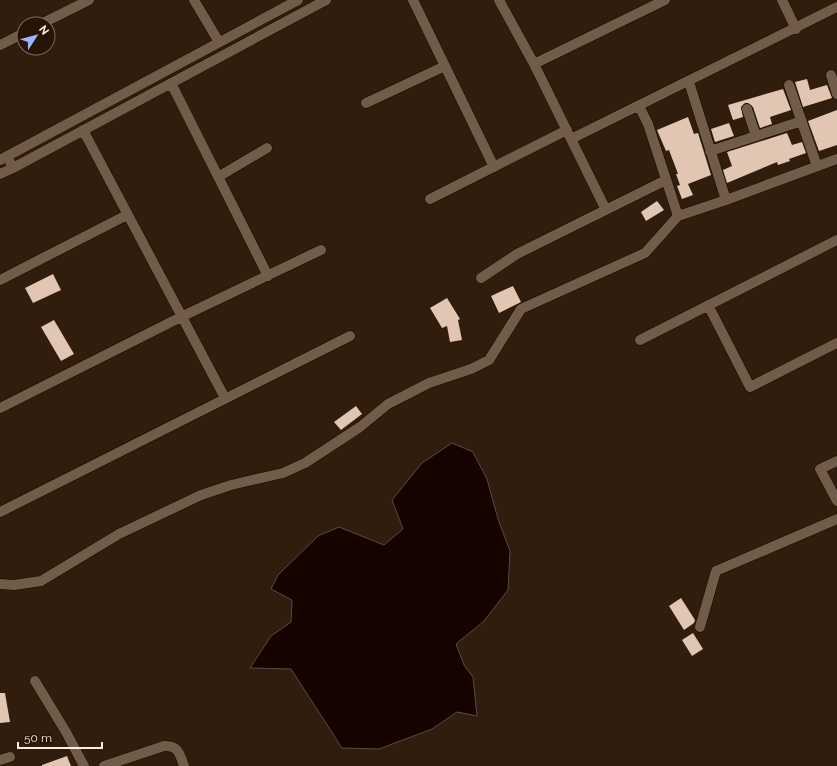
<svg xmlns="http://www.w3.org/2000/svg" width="837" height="766" viewBox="0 0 837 766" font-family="Raleway,sans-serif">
<rect width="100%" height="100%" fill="#301d0d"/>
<!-- water -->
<path fill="#150300" stroke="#5a4a44" d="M 452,443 L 473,452 L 487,479 L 498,519 L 510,551 L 508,590 L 484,621 L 456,644 L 464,665 L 473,677 L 477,716 L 457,712 L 432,729 L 379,749 L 342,748 L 291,669 L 250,668 L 271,636 L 291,622 L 292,600 L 271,589 L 278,575 L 318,536 L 339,527 L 384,545 L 403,529 L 392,500 L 422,463 Z"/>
<!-- building -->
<path fill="#e1c7b3" d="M 807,79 L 810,90 L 827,85 L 832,98 L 803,107 L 795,82 Z
M 783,89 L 791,110 L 770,117 L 772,124 L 760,128 L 753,107 L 748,103 L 745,103 L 741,107 L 743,117 L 733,120 L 728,105 Z
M 837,110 L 837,145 L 819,151 L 808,121 Z
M 688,117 L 694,134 L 698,133 L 711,175 L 688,184 L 693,195 L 682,199 L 677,186 L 680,185 L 676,174 L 678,174 L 669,150 L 666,151 L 657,130 Z
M 729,123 L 734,136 L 715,142 L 711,129 Z
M 787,133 L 792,145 L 802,142 L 806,153 L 789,159 L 790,161 L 778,165 L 777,162 L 727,183 L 723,170 L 732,166 L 727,152 Z
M 657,201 L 664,210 L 646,221 L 641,212 Z
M 53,274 L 61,290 L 33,303 L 25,288 Z
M 513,286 L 521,302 L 499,313 L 491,296 Z
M 447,298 L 460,319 L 458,320 L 462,340 L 450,342 L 447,326 L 442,328 L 430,308 Z
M 54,320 L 74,354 L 61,361 L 41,327 Z
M 356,406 L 362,414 L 341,430 L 334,422 Z
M 681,598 L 695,620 L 694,623 L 684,630 L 669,606 Z
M 693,633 L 703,649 L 692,656 L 682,640 Z
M 0,693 L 5,693 L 10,722 L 0,723 Z
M 67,756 L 71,766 L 42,766 L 42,765 Z"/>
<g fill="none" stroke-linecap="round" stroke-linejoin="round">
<!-- minor casing -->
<g stroke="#170700" stroke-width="11">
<path id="minor" d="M 194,0 L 219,42
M 413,0 L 494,167
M 499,0 L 534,64 L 606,210
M 782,0 L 796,29
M 41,24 L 89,0
M 0,45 L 24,33
M 534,64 L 665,0
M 831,75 L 837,94
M 689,82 L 726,200
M 171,83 L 268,276
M 789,85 L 817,166
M 366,103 L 445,66
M 639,106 L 648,124 L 678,216
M 747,109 L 756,136
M 83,130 L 225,398
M 571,139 L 837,7
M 710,151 L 802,121
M 7,156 L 13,168 L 326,0
M 0,160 L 298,0
M 0,174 L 13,168
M 218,177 L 267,148
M 430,199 L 567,130
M 481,278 L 517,254 L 666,180
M 0,280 L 127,215
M 708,305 L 750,387 L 837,343
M 640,340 L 837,240
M 0,408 L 183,316 L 321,250
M 837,461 L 820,469 L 837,501
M 0,512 L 350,336
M 0,584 L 14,585 L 41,581 L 119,534 L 201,495 L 231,485 L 283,473 L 305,463 L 360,427 L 388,404 L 429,383 L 471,369 L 489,360 L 521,309 L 645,253 L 678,216 L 726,200 L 837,159
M 700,627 L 716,571 L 837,519
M 35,681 L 66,732 L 84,766
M 0,760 L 10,757
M 104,766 L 164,746 C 178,745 180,754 184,766"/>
</g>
<!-- minor -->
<use href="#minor" stroke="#715b49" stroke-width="10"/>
</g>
<!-- north arrow -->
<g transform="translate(36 36) rotate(54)"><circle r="19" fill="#261404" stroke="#7c6b5e"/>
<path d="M0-3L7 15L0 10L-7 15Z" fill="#9db4fd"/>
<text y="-6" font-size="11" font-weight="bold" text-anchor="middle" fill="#fceee4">N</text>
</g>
<!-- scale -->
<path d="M18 742v6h84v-6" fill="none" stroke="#fceee4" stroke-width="2"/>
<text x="24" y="742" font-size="12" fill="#fceee4" stroke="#261404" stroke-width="3" paint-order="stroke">50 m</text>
</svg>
